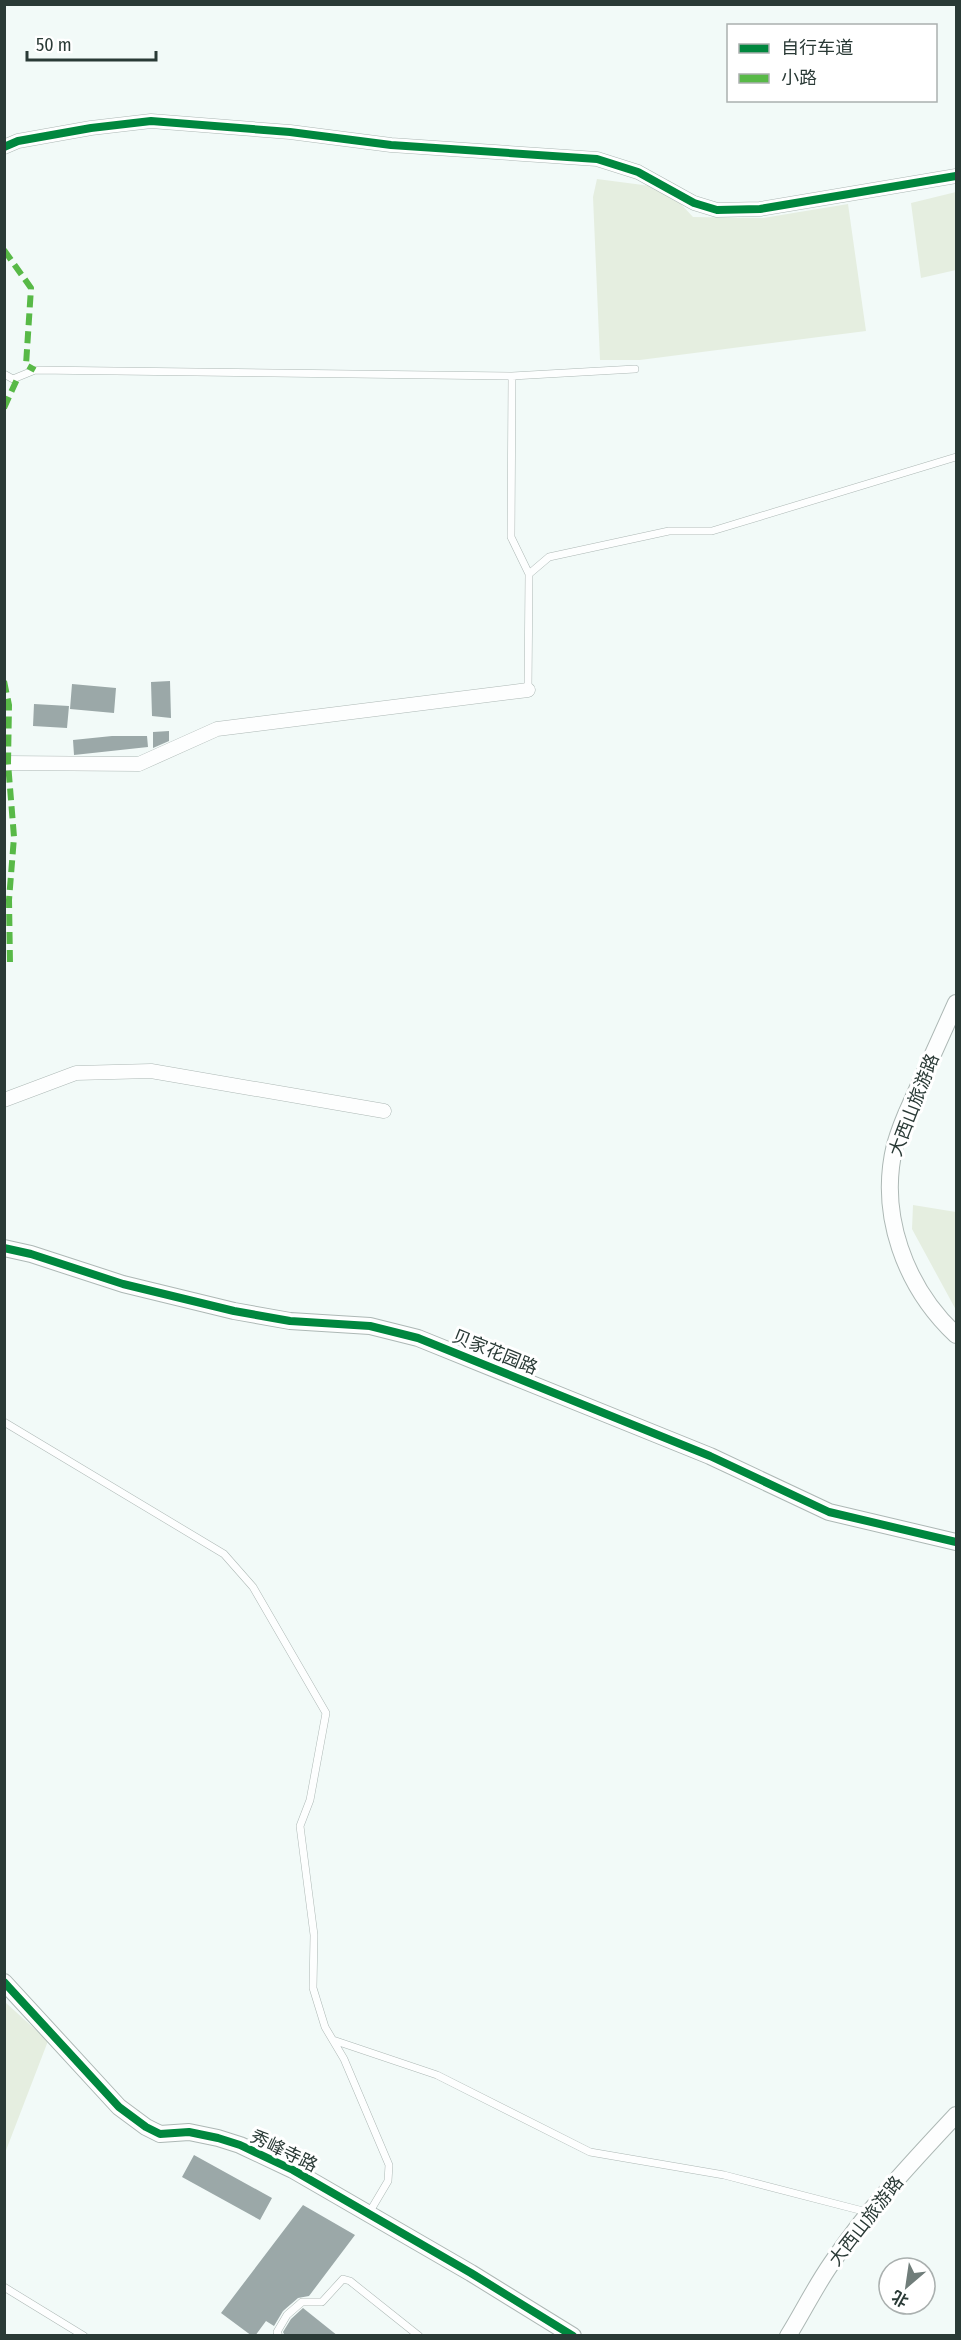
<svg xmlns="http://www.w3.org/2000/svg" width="961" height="2340" viewBox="0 0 961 2340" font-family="'Fira Sans Condensed','Noto Sans SC',sans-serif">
<rect width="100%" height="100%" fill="#f2faf8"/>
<!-- green -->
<path fill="#e5eee0" d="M 597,179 L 666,188 L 693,217 L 763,218 L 848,204 L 866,331 L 640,360 L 600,360 L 593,197 Z
M 956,192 L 956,270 L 921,278 L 911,203 Z
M 913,1205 L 956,1212 L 956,1310 L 912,1229 Z
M 5,2002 L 48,2041 L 5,2153 Z"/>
<!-- building -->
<path fill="#9ba8a8" d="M 170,681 L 171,718 L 152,716 L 151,682 Z
M 72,684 L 116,688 L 114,713 L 70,709 Z
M 34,704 L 69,706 L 67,728 L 33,726 Z
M 169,731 L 169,741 L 153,748 L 153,732 Z
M 112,736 L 147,736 L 148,747 L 74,755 L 73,740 Z
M 194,2155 L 272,2198 L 260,2220 L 182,2177 Z
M 303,2205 L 355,2235 L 309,2296 L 298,2298 L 283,2311 L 274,2326 L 266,2321 L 255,2336 L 252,2336 L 221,2313 Z
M 303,2308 L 338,2336 L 285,2336 L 283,2332 L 291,2319 Z"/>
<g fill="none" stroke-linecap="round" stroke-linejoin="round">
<!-- service casing -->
<g stroke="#adb8b5" stroke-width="8">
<path id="service" d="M 4,374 L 13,379 L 35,370 L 512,376
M 529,574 L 511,537 L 512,376 L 635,369
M 528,690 L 529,574 L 549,557 L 669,531 L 712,531 L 956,457
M 4,1422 L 224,1554 L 253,1587 L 326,1713 L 310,1800 L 300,1826 L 314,1935 L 313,1988 L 325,2027 L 344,2059 L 389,2165 L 388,2181 L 369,2213
M 333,2040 L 437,2075 L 590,2152 L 724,2175 L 867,2212
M 4,2287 L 84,2336
M 279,2336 L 277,2332 L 287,2315 L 302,2302 L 322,2302 L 343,2279 L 350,2281 L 419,2336"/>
</g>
<!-- minor casing -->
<g stroke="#adb8b5" stroke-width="15">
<path id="minor" d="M 4,147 L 18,141 L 91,128 L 151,121 L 290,132 L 391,145 L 597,159 L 638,172 L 694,203 L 717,210 L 760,209 L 956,176
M 4,763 L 139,764 L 217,729 L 528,690
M 4,1100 L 76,1073 L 151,1071 L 384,1111"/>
</g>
<!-- tertiary casing -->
<g stroke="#adb8b5" stroke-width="18">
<path id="tertiary" d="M 956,1003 C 941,1036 926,1069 911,1103 C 905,1116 899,1131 895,1145 C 878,1214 905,1287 956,1335
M 4,1248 L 31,1254 L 123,1284 L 234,1311 L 290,1321 L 370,1326 L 418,1338 L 710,1456 L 829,1512 L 956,1542
M 4,1982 L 119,2107 L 146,2127 L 160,2134 L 189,2132 L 218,2138 L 240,2145 L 293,2170 L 471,2273 L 573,2336
M 788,2336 C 803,2312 815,2287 831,2264 C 867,2210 912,2162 956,2115"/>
</g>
<!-- service -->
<use href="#service" stroke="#fdfefe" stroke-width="7"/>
<!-- minor -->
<use href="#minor" stroke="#fdfefe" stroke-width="14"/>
<!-- tertiary -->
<use href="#tertiary" stroke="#fdfefe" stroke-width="16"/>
<!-- quiet -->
<path stroke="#58b947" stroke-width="6" stroke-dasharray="12 6" stroke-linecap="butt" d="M 4,250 L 31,288 L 26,365 L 35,370
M 4,408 L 18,377
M 4,681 L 9,705 L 8,763 L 14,837 L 9,900 L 10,964"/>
<!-- cycleway casing -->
<g stroke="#fff" stroke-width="11">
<path id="cycleway" d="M 4,147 L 18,141 L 91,128 L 151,121 L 290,132 L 391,145 L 597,159 L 638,172 L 694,203 L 717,210 L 760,209 L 956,176
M 4,1248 L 31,1254 L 123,1284 L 234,1311 L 290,1321 L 370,1326 L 418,1338 L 710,1456 L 829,1512 L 956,1542
M 4,1982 L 119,2107 L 146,2127 L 160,2134 L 189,2132 L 218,2138 L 240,2145 L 293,2170 L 471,2273 L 573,2336"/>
</g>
<!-- cycleway -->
<use href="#cycleway" stroke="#00873e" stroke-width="8"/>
</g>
<g text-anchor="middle" stroke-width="6" stroke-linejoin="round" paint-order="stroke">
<!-- street labels -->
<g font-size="18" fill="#2a3a36" stroke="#fff">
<text transform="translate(914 1105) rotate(-69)" y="6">大西山旅游路</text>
<text transform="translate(495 1352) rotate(22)" y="6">贝家花园路</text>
<text transform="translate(284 2151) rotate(26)" y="6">秀峰寺路</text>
<text transform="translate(866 2221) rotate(-52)" y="6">大西山旅游路</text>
</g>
</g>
<!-- border -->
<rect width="961" height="2340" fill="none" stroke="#2a3a36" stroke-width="12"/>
<!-- legend -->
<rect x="727" y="24" width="210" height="78" fill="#ffffff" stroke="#aab0af" stroke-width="1.5"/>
<rect x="739" y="44" width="30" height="9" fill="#00873e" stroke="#aab0af" stroke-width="1.5"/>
<text x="781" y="54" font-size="18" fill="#2a3a36">自行车道</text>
<rect x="739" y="74" width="30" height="9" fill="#58b947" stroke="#aab0af" stroke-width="1.5"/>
<text x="781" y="84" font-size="18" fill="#2a3a36">小路</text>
<!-- north arrow -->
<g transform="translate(907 2286) rotate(209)"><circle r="28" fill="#ffffff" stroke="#aab0af" stroke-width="1.5"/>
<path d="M0-4.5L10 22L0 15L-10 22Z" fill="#707d7a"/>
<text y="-9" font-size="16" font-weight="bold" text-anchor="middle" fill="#2a3a36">北</text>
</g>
<!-- scale -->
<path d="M27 51v9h129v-9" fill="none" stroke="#2a3a36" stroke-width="3"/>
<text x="36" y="51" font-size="18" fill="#2a3a36" stroke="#ffffff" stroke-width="4.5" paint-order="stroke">50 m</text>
</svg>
